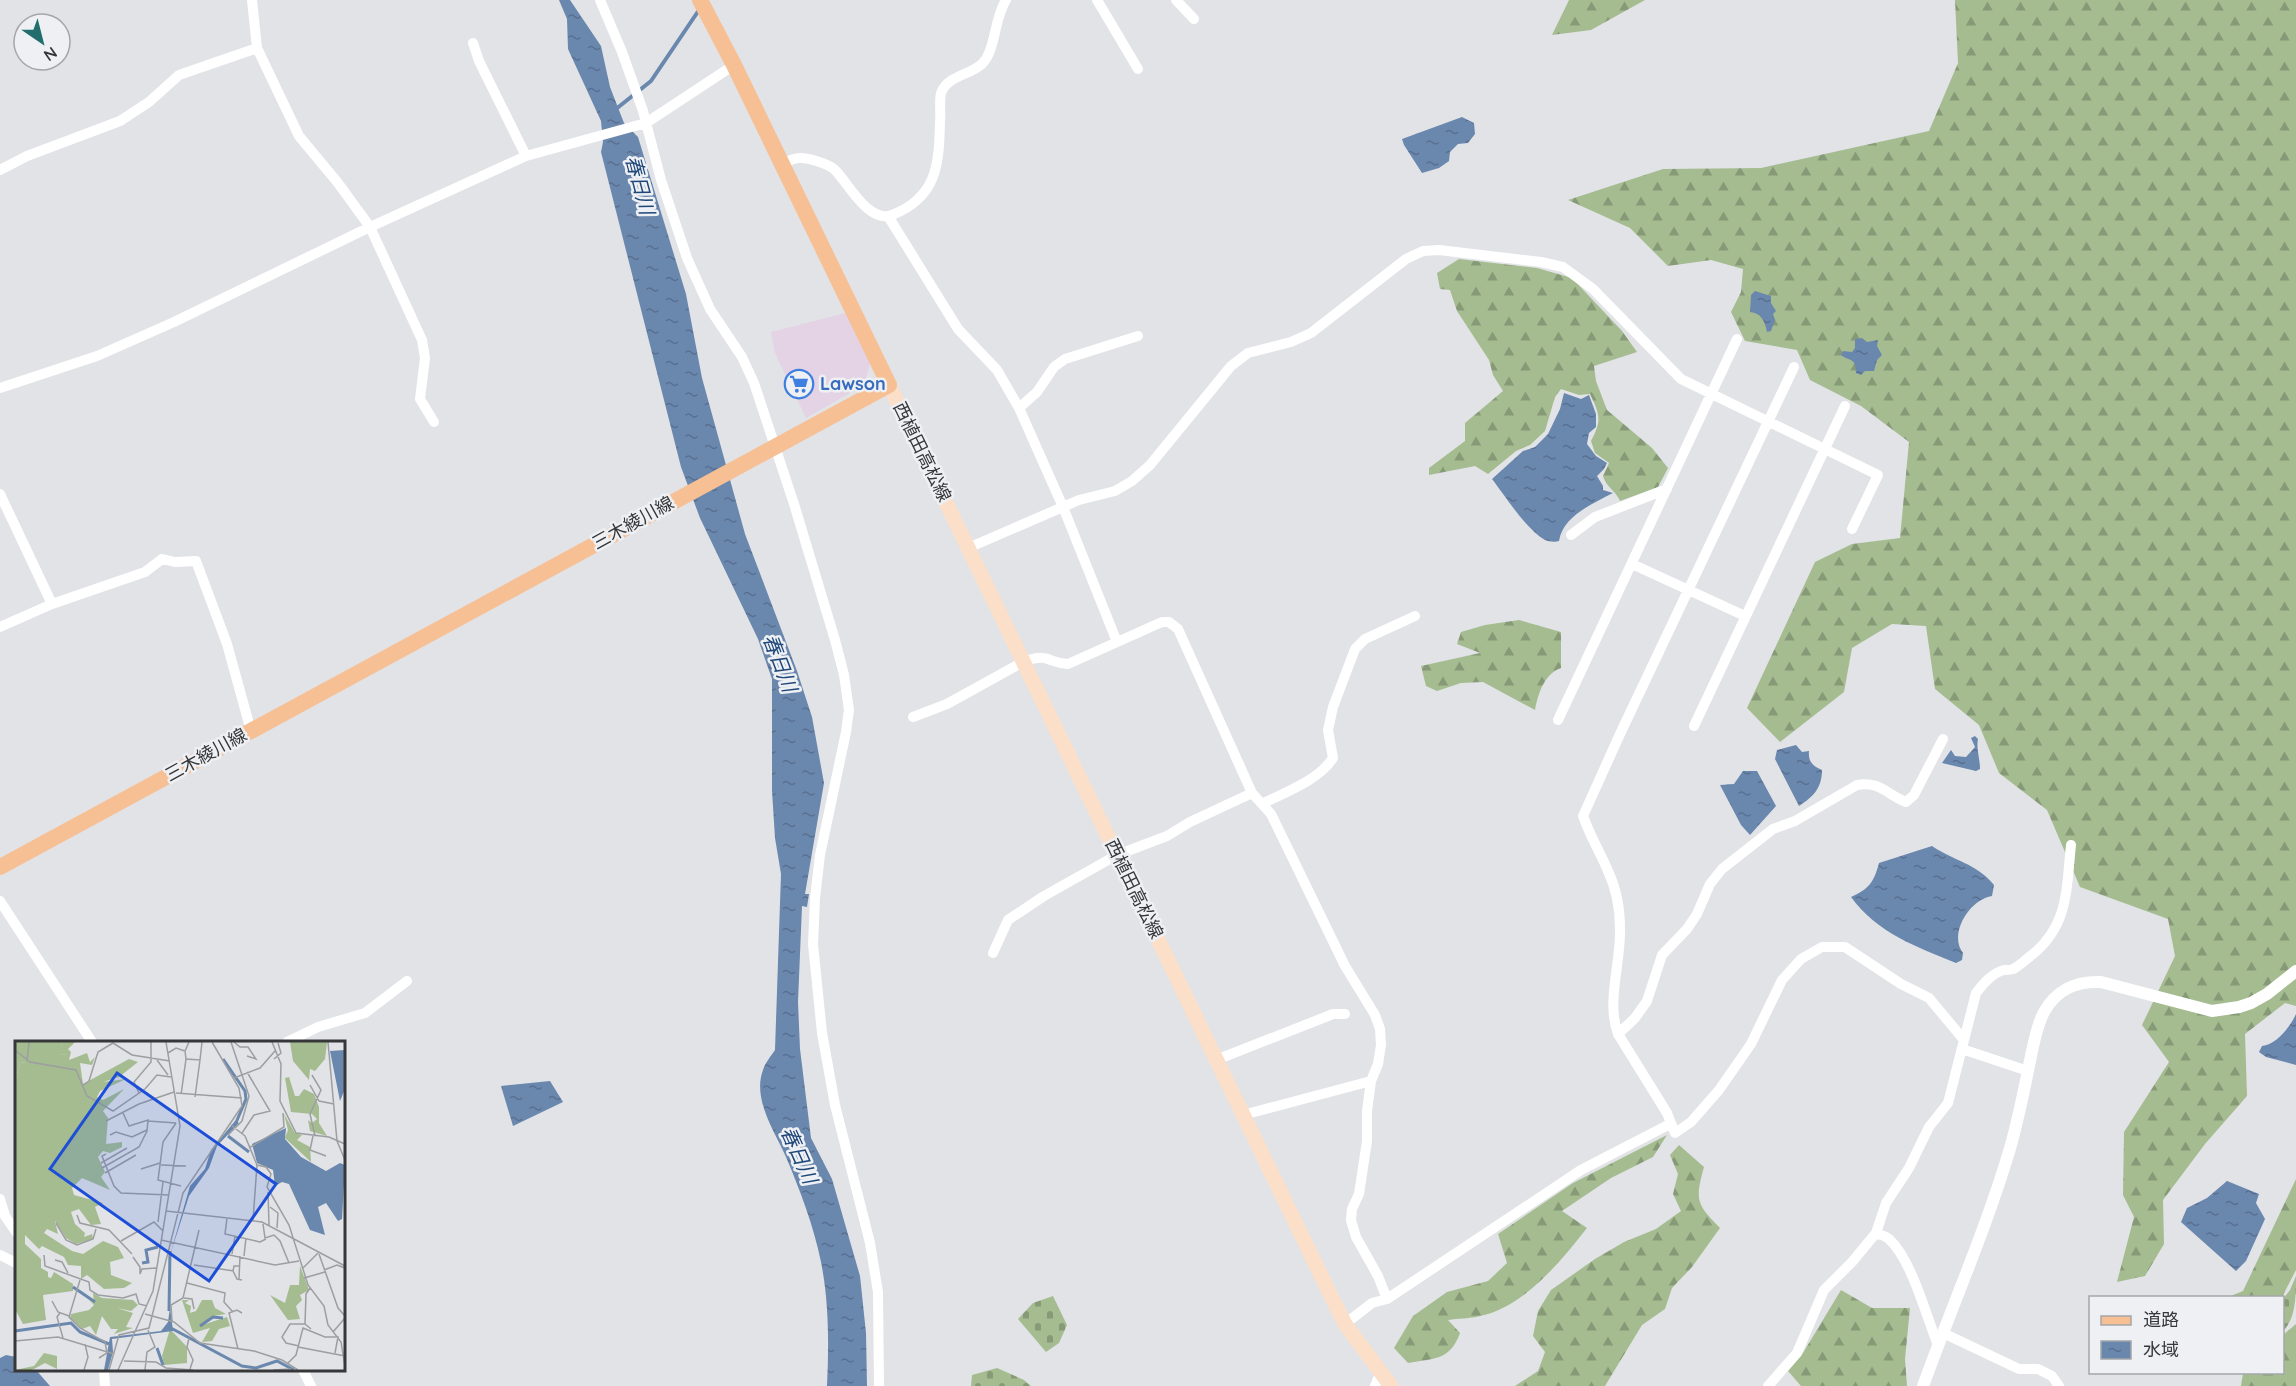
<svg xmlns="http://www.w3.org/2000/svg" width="2296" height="1386" viewBox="0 0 2296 1386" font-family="Quicksand,'Noto Sans JP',sans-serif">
<defs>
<pattern id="forest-firs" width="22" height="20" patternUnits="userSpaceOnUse" patternTransform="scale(1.5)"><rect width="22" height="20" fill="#a5bc90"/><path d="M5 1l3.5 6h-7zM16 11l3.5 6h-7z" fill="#879a77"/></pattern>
<pattern id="cemetery-stones" width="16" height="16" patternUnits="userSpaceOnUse" patternTransform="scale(1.5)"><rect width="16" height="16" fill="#a5bc90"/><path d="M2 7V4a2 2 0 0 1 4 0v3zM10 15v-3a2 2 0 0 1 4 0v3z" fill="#879a77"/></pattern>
<pattern id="water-ripples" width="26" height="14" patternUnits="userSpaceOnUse" patternTransform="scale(1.5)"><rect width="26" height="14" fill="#6a87ae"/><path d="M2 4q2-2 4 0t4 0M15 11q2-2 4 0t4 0" fill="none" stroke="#586f8f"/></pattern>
</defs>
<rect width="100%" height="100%" fill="#e1e3e7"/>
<!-- commercial -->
<path fill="#e3d3e5" d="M 846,313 L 870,363 L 864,385 L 806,418 L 775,353 L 771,332 Z"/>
<!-- forest -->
<path fill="url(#forest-firs)" d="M 1569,0 L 1645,0 L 1591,30 L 1552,35 Z
M 1955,0 L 2296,0 L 2296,1006 L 2285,1003 L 2245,1034 L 2247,1096 L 2205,1144 L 2163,1200 L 2164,1244 L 2145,1276 L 2117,1282 L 2134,1217 L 2123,1195 L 2124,1132 L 2169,1062 L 2142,1025 L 2175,956 L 2168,919 L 2080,887 L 2047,810 L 1999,773 L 1979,725 L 1935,689 L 1926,626 L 1892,624 L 1852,648 L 1844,692 L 1780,742 L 1747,708 L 1815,562 L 1852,544 L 1900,538 L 1909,442 L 1861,406 L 1810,380 L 1797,350 L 1745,341 L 1731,312 L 1741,292 L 1743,269 L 1711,260 L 1668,266 L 1630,228 L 1568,200 L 1663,169 L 1761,168 L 1929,131 L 1958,63 Z
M 1459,259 L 1537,268 L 1572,278 L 1622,331 L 1637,352 L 1594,366 L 1596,381 L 1607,410 L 1652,448 L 1668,468 L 1658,487 L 1620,501 C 1616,491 1606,487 1603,476 L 1609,463 L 1595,453 L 1591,441 C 1602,420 1600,415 1590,394 L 1579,395 L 1561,389 L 1555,397 L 1545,431 L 1530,445 L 1516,451 L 1488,474 L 1475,466 L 1429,475 L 1429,468 L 1465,441 L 1465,423 L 1503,391 L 1493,375 L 1489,360 L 1457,311 L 1450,290 L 1440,289 L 1437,273 Z
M 1519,620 L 1561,632 L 1561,668 C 1544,674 1538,694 1535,710 L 1483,682 L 1461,683 L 1437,691 L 1426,686 L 1421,666 L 1480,653 L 1457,644 L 1461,632 L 1485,625 Z
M 1667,1135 L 1653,1157 L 1611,1178 L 1562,1211 L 1587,1228 C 1561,1261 1524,1307 1480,1316 C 1470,1319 1458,1318 1448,1320 L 1460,1333 C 1450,1361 1434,1358 1408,1363 L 1394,1348 L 1413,1316 L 1447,1292 L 1488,1281 L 1507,1263 L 1498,1234 L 1573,1183 Z
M 1679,1145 L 1704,1167 C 1695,1200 1696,1204 1720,1228 L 1692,1267 L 1672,1288 L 1665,1309 L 1642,1325 L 1605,1386 L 1515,1386 L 1538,1371 L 1545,1352 L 1533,1336 L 1538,1311 L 1551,1290 L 1595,1259 L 1624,1242 L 1656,1229 L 1681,1211 L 1673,1194 L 1678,1174 L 1670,1155 Z
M 2296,1179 L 2296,1270 L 2282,1297 L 2228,1297 L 2243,1291 Z
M 1841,1290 L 1872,1308 L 1910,1308 L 1905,1359 L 1907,1386 L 1801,1386 L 1788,1371 L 1803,1353 Z
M 2296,1324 L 2296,1386 L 2241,1386 L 2243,1373 L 2282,1372 L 2283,1335 Z"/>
<!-- cemetery -->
<path fill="url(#cemetery-stones)" d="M 2296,1276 C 2296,1295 2296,1319 2283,1331 L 2283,1299 L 2290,1290 Z
M 1053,1296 L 1067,1325 L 1059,1343 L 1046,1352 L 1018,1319 L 1033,1303 Z
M 997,1368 L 1024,1380 L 1031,1386 L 971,1386 L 972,1375 Z"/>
<!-- water -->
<path fill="url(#water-ripples)" d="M 559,0 L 570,0 L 601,46 L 610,87 L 624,123 L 638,137 L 686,294 L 702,378 L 745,534 L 797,671 L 812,717 L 824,783 L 805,894 L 809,894 L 807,907 L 802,906 L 798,1002 L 800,1049 L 811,1138 L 832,1179 L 860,1276 L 866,1333 L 867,1386 L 827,1386 C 829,1345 829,1302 821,1262 C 814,1227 800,1190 786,1157 C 775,1132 752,1099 763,1070 C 765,1063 771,1056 775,1050 L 781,874 L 775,838 L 772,791 L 772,679 L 758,639 L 700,518 L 681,467 L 601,152 L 603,142 L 601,121 L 568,49 L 567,19 Z
M 1462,117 L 1474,123 L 1475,134 L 1468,143 L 1458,144 L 1450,152 L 1449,161 L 1439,168 L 1422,173 L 1404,145 L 1402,139 Z
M 1755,291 L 1771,296 L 1771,303 L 1776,311 L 1773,314 L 1775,320 L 1771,331 L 1767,332 C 1765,321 1761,313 1750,312 L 1751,295 Z
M 1862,338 L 1867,342 L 1878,340 L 1877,346 L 1882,355 L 1877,360 L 1874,371 L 1865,371 L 1861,375 L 1856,373 C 1856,357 1850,362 1841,355 L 1843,351 L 1852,352 L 1855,348 L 1855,339 Z
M 1564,393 L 1581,399 L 1589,395 L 1596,414 L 1596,427 L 1589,433 L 1587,444 L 1596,456 L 1607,463 L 1604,469 L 1597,476 L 1603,486 L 1603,490 L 1613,493 C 1592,504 1563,516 1559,541 C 1555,542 1550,542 1545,540 C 1525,528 1506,497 1492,479 L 1523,451 L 1535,447 L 1548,434 L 1560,409 Z
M 1975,736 L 1978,739 C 1976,749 1980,758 1980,769 L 1976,771 L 1942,763 L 1951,750 L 1955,756 L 1966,757 L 1975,747 L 1971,738 Z
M 1796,745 L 1802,752 L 1809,751 C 1808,761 1812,766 1822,770 C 1822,788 1813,797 1799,806 L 1775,759 L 1777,750 Z
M 1743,771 L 1757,771 L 1776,806 L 1750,835 L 1741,825 L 1720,785 L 1734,784 Z
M 1932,846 C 1954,861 1976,863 1994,885 L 1992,896 C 1970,899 1948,934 1963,953 L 1962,960 L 1956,963 C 1917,947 1877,933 1851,897 C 1869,889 1874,882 1879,863 Z
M 2296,1014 L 2296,1065 L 2266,1057 L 2259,1052 L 2262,1046 C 2277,1044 2290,1027 2296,1014 Z
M 550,1081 L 563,1102 L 513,1126 L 501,1086 Z
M 2227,1181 L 2259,1194 L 2256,1203 L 2265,1219 L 2246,1261 L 2236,1271 L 2181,1222 L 2187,1208 L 2207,1198 Z
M 6,1355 L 16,1357 L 16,1370 L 36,1370 L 50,1386 L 0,1386 L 0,1358 Z"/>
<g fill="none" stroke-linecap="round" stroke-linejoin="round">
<!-- stream -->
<path stroke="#6a87ae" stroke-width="4" d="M 616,109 L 651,81 L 699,10"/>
<!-- minor -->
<path stroke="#fff" stroke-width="10" d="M 252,0 L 257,48 L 299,136 L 338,183 L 370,227 L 422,340 L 425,358 L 420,399 L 434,422
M 600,0 L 622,52 L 643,111 L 661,180 L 687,258 L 710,309 L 742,357 L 754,383 L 794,504 L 835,640 L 844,675 L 849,710 L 846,732 L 820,855 L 815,898 L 813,944 L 822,1033 L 835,1105 L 870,1243 L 878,1292 L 879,1386
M 1097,0 L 1138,69
M 1176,0 L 1194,19
M 473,43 L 479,61 L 526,156
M 782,163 C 787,162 794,158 799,158 C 807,157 828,164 834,169 C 848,182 868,224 892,215 C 938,197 939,163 940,121 C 941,112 939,101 941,93 C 947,76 970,75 982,64 C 996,50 994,18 1006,0
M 0,170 L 27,156 L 120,121 L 149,102 L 179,75 L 257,48
M 888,216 L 958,329 L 997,370 L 1019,408 L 1063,507 L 1117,642
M 1794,367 L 1620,734 L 1583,816 C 1590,836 1600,852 1608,871 C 1616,888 1620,910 1620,929 C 1621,963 1606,1002 1618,1034 L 1667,1113 L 1675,1133 L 1691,1122 L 1719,1090 L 1751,1044 L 1782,980 L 1801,959 L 1822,947 L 1845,947 L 1901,984 L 1929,998 L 1964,1040
M 0,388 L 97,356 L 174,322 L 370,227 L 526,156 L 646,123 L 734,65
M 1019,408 L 1037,392 L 1054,367 L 1065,359 L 1138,336
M 0,494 L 52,604
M 1571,535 L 1595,517 L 1667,489
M 968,548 L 1079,500 L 1115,491 L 1132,481 L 1150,465 L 1231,366 L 1248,353 L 1291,342 L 1311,333 L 1406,259 L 1423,251 L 1439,250 L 1541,262 L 1563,267 L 1593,289 L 1681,379 L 1878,475 L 1852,529
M 1632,564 L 1745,616
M 0,627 L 52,604 L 145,572 L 162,559 L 175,562 L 196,561 L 227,644 L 251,731
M 913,717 L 947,704 L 1023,662 C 1049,652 1047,663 1068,664 L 1162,622 L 1169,622 L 1178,629 L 1252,793 L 1271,814 L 1345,966 L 1375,1015 L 1380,1029 L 1381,1045 L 1378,1064 L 1371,1081 L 1367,1111 L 1367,1141 L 1359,1194 L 1352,1209 L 1351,1220 L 1356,1237 L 1378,1276 L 1387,1299
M 1558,720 L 1737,339
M 1694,726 L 1845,406
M 1262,804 C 1285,792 1318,781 1333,758 L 1328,730 L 1333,707 L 1355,649 L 1365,639 L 1415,616
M 0,901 L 92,1042
M 993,953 L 1008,920 L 1044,896 L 1117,855 L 1167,836 L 1190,822 L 1252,793
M 1618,1034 L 1635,1018 L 1647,1001 L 1662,955 L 1687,929 L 1697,914 L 1710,884 L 1722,869 L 1773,829 L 1795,821 L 1857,785 C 1880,781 1886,794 1906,802 L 1914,795 L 1943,739
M 287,1042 L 318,1027 L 365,1013 L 407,981
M 1962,1049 L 2028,1071
M 1216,1060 L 1333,1014 L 1345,1014
M 1243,1115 L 1371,1081
M 0,1199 L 5,1216 L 16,1232
M 1876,1233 C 1880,1235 1886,1236 1889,1239 C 1912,1260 1926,1316 1938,1345
M 0,1255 L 16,1263
M 1345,1324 L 1372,1303 L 1387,1299 L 1581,1170 L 1670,1124
M 1943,1333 L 2019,1369 L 2038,1369 L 2052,1376 L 2059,1386
M 104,1370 L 105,1386
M 303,1370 L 311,1386
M 1375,1386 L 1380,1374
M 1768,1386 L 1797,1353 L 1824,1290 L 1852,1262 L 1876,1233 L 1886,1203 L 1909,1168 L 1929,1127 L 1948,1103 L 1976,993 C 1983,984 1992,973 2004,970 C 2005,970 2012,970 2013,969 C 2018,967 2024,961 2028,958 C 2069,928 2066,891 2071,845"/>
<!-- tertiary -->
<path stroke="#fff" stroke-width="12" d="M 1923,1386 C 1952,1306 1987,1227 2011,1145 C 2019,1116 2025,1086 2031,1056 C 2034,1042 2037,1025 2044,1012 C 2057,989 2076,981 2101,982 L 2212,1011 L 2239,1007 L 2251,1003 L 2267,994 L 2296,971"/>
<!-- secondary -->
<path stroke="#fbdfc9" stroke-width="15" d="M 889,385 L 1331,1296 L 1345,1324 L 1391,1386"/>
<!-- primary -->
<path stroke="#f7bf94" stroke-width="16" d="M 0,867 L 889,385 L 734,65 L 700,0"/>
</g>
<!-- icons -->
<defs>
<g id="supermarket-ring" transform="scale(1.5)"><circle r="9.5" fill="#eef0f4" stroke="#3f7fe0" stroke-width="1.5"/><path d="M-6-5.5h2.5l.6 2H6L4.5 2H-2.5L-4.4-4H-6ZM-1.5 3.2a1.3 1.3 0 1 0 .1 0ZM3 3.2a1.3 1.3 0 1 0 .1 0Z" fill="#3f7fe0"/></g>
</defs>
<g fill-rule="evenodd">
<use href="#supermarket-ring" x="799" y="384"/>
</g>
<g text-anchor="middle" stroke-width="5" stroke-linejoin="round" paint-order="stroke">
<!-- shop labels -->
<g font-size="18" font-weight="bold" fill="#366cbe" stroke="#eef0f4" text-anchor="start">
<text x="820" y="390">Lawson</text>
</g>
<!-- street labels -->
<g font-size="18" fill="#363738" stroke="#eef0f4">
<text transform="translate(922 452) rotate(64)" y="6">西植田高松線</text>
<text transform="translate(633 523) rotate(-29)" y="6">三木綾川線</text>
<text transform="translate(206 755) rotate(-29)" y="6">三木綾川線</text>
<text transform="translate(1134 889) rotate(64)" y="6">西植田高松線</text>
</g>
<!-- water labels -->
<g font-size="20" font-style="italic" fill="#1e477a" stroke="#eef0f4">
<text transform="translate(640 185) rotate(75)" y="7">春日川</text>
<text transform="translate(780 663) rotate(69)" y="7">春日川</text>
<text transform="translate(799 1155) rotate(66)" y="7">春日川</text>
</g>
</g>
<!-- overview -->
<g transform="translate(15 1041)">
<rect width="330" height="330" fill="#e1e3e7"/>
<path d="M 47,1 L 60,1 L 53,8 L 56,11 L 54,19 L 72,12 L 75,21 L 80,16 L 77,24 L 65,22 L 68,43 L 114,18 L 123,21 L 104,36 L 88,41 L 111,38 L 85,50 L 82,56 L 88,59 L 109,48 L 88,70 L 93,77 L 91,103 L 107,101 L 107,106 L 95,112 L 88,110 L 83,116 L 90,131 L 86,136 L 95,149 L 67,137 L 57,147 L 59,154 L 88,162 L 80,166 L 86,183 L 76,184 L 64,168 L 56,171 L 60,183 L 70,192 L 69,196 L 77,193 L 78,198 L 61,203 L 51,197 L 40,180 L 43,193 L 32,188 L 29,192 L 57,210 L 68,213 L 88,200 L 103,206 L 109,217 L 95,221 L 96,234 L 117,242 L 109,247 L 89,248 L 72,234 L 66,238 L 66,225 L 53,224 L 49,216 L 27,205 L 24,208 L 10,194 L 10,203 L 26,218 L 26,227 L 33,231 L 33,236 L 36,237 L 39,231 L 58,243 L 58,250 L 28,254 L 31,279 L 8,283 L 0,268 L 0,41 L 5,22 L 52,14 L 44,13 ZM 275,1 L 312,1 L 310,18 L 300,30 L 295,28 L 294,39 L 278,20 ZM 274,36 L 280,55 L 284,55 L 289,48 L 299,53 L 304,66 L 304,82 L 312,95 L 295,90 L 293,79 L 297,82 L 302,78 L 297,73 L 276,71 L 270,37 ZM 269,73 L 280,92 L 287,94 L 282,99 L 295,106 L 296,121 L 270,97 L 273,89 ZM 285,225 L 294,249 L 285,254 L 287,259 L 281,265 L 285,278 L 273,279 L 255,254 L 270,262 L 275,244 L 284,244 ZM 68,252 L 79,262 L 78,252 L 87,257 L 118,259 L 123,264 L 116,270 L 102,267 L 118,272 L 111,286 L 118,287 L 99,293 L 103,288 L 96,288 L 87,275 L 81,294 L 75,285 L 67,288 L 55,277 L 56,273 L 74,269 L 79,264 ZM 167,259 L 174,259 L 170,262 L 176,265 L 175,272 L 181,270 L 187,259 L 197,259 L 200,267 L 211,273 L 198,275 L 187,284 L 212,276 L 215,285 L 204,288 L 197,300 L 187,301 L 195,287 L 178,292 ZM 155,288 L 172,306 L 172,322 L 149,324 L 147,315 ZM 29,312 L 42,315 L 42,328 L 30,322 L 17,329 L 0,329 L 19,325 Z" fill="#a5bc90"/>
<path d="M 0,1 L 47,1 L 45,13 L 52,14 L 50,30 L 11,21 L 5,22 L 0,41 Z" fill="#a5bc90"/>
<path d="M 330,9 L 330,48 L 325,60 L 315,10 ZM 220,80 L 224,82 L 202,105 L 194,127 L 174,155 L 155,214 L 175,145 L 190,128 L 196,109 ZM 271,87 L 270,98 L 286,116 L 311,130 L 325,122 L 330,124 L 327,178 L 323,180 L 311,162 L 303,166 L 310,194 L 295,189 L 274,143 L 267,141 L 260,145 L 258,129 L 242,122 L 237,103 ZM 155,266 L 158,290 L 97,298 L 98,311 L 93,329 L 89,329 L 95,296 L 146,290 L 153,281 Z" fill="#6a87ae"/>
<path fill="none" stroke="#6a87ae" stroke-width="3" d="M 208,18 L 230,50 L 231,58 L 220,84M 213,95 L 234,111M 127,222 L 133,221 L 131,209 L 143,206M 58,246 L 80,261M 154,270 L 155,210M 185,285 L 198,276 L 208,277M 154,286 L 227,325 L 241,327 L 262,320 L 279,329M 0,290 L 56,282 L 65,291 L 94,303M 142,307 L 148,324"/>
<path fill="none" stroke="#9d9ea1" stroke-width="1.5" d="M 219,1 L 225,6 L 233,6 L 241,18 L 232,15M 257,1 L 266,23 L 265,60 L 281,92 L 314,96 L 330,103M 313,1 L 322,100 L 330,119M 0,9 L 15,21 L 61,29 L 72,55 L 98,70 L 130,48 L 142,34 L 156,36M 170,10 L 171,18 L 185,19 L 187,1M 153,12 L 161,7 L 170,10 L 174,1M 259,18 L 266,12 L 263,2M 142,19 L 153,34M 12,20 L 14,1M 297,34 L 306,49 L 295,73 L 300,95M 219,37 L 245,27 L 260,10M 68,44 L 74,40 L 83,11 L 98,2 L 117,14 L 155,20M 295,44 L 304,60 L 319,63M 124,52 L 119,41 L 136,21 L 136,1M 161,52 L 227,57M 166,54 L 171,18M 180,56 L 185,19M 91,80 L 124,63 L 159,51M 133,80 L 161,82M 161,82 L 148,101 L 143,139 L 166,145M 216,84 L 230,95 L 242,124 L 251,126 L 256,133 L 252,146 L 274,184 L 293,244 L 309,265 L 313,284 L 326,301 L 330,325M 227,92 L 239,74 L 255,70 L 232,31M 95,94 L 101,91 L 117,96 L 132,89M 213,94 L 227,80 L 234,55 L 216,1M 298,95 L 295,109 L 311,115M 234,107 L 269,86 L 268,72M 91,113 L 87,115 L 99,145 L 106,152 L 154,154M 86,122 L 112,107M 146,124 L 171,125M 87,127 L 124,106 L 132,90 L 133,79 L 114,85 L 108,72M 126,128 L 145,122M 90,132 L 121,114M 253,151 L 254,184M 255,166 L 263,172 L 262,187M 151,170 L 247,181 L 330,225M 62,174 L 65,182 L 94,189 L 117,213M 212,177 L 210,193 L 245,201 L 251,198M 238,179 L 242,124M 143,181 L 148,141M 41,182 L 51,199 L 62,204 L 78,198 L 81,188M 248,183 L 250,197 L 259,194 L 265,200 L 274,222M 146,199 L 260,224 L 284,220M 106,200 L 139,181 L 148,190M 217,213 L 220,195M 304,213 L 323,267 L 330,275M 29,214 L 30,225 L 74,241 L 75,249 L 83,254 L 108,257 L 121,253 L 124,263 L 132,265M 229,215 L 231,197M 118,216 L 125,226 L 125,233 L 127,228 L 141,227M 40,219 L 47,221 L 53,232M 179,224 L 219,230M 224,225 L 219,225 L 218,230 L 222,238 L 227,239M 287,228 L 303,212M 309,229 L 322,224 L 330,227M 289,237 L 310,231M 224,238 L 225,215M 65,239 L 54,276 L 65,287 L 90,301 L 92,312 L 84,317M 172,242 L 210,252 L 209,261 L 218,271M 295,247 L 291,253 L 290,283 L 296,288M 169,257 L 177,258 L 179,268M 37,260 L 43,271 L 54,275M 45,272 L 42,276 L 48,297M 130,273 L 159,281 L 185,302 L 239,310 L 267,319 L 283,329M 157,280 L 156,264 L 168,257 L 184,189M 318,291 L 330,277M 174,297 L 172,306 L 178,319 L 175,328M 0,300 L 43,296 L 99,313M 284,305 L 271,302 L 267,296 L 275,283 L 290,283M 283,306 L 330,315M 223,308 L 214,272 L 222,269 L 227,272M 109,320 L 141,321 L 151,327 L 178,329M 273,322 L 281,314 L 288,287 L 310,296 L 323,296 L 320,312M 69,329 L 73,316 L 70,303M 94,329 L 104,294 L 134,287 L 168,152 L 227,65 L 224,47 L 197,1M 103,329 L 138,250 L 165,85 L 151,1M 130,329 L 132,311 L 140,306 L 133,289M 258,329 L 276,328"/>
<path fill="#1d4ed8" fill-opacity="0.15" stroke="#1d4ed8" stroke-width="3" d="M 102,32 L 261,143 L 194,240 L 35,128 Z"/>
<rect width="330" height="330" fill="none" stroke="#363738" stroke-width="3"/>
</g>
<!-- legend -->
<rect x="2089" y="1296" width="195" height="78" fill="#eef0f4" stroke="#a4a6a9" stroke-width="1.5"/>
<rect x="2101" y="1316" width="30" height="9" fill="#f7bf94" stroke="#a4a6a9" stroke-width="1.5"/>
<text x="2143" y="1326" font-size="18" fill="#363738">道路</text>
<rect x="2101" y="1341" width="30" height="18" fill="url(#water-ripples)" stroke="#a4a6a9" stroke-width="1.5"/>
<text x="2143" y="1356" font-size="18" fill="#363738">水域</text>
<!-- north arrow -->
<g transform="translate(42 42) rotate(145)"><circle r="28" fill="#eef0f4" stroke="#a4a6a9" stroke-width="1.5"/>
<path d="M0-4.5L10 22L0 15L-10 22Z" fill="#226e6d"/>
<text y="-9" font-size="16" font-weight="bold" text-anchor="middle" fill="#363738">N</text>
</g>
</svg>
